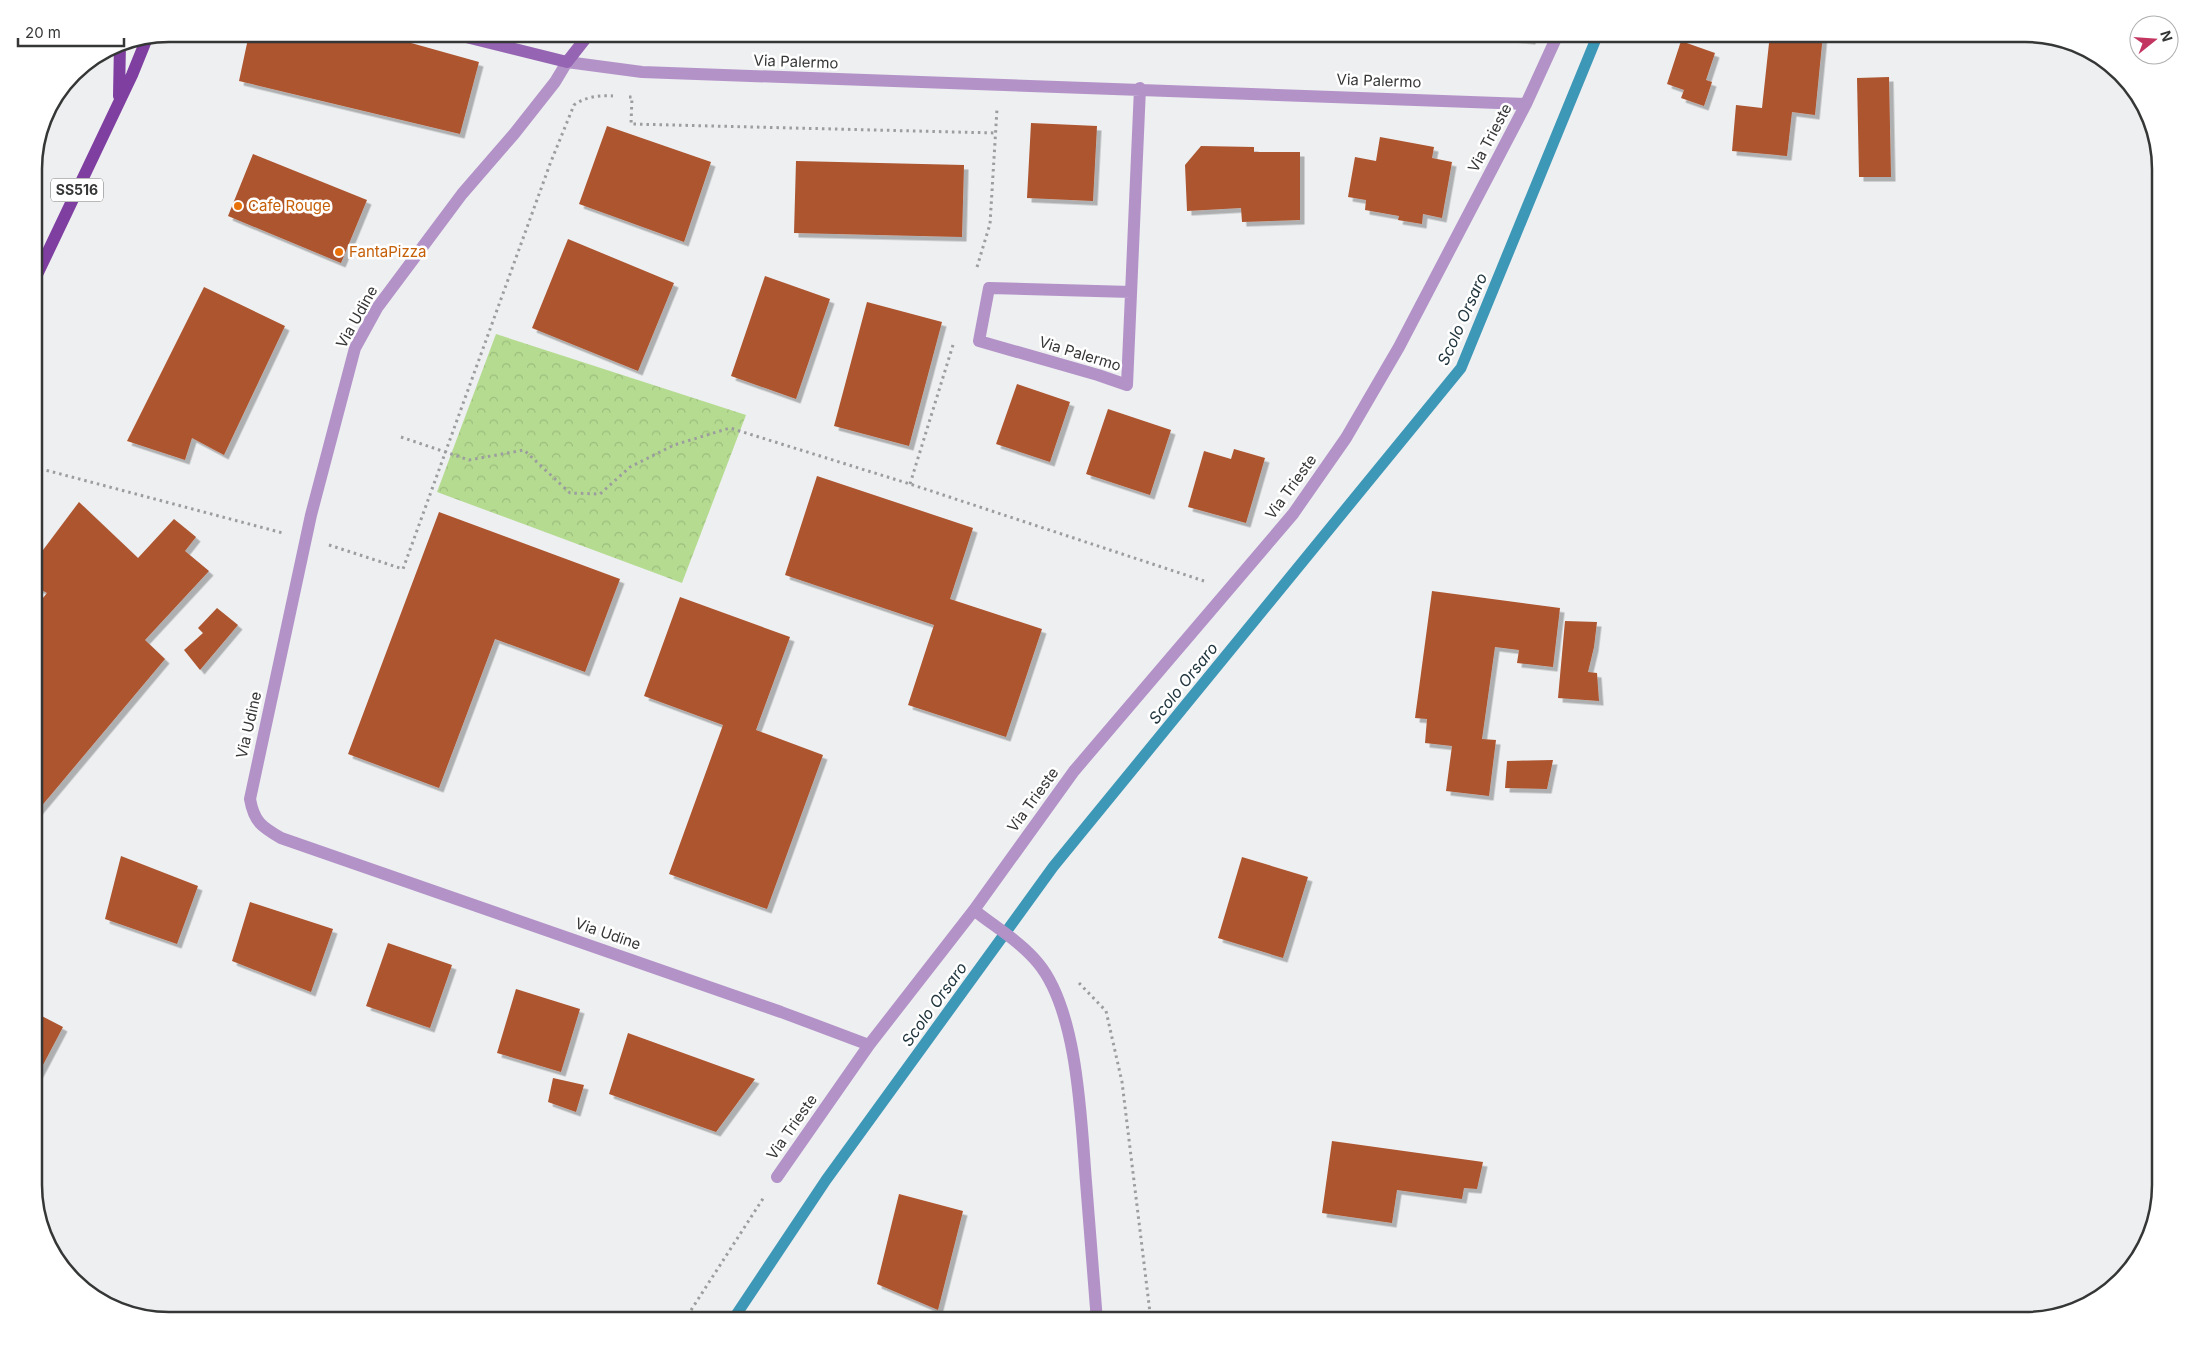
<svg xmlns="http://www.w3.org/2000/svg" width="2194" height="1355" viewBox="0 0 2194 1355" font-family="Inter,sans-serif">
<defs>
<pattern id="park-crowns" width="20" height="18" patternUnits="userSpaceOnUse" patternTransform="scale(1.25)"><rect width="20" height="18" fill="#b5db90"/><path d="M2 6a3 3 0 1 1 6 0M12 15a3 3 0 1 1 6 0" fill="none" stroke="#9cbd7d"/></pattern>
<filter id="shadow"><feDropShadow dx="4.5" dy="4.5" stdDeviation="0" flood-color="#0004"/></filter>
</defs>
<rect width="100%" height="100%" fill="#edeff0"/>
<!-- park -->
<path fill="url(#park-crowns)" d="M 496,334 L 746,415 L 682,583 L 437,492 Z"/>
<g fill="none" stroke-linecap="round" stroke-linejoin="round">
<!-- stream -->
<path stroke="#3d97b7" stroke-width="11" d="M 732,1321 L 826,1180 L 1053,867 L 1461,368 L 1598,34"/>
</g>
<!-- building -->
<path fill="#ad542f" filter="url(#shadow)" d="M 249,34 L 379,34 L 479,62 L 460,134 L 239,81 Z
M 1497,34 L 1531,34 L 1531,40 L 1497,36 Z
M 1770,34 L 1823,34 L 1815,115 L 1792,112 L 1787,156 L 1732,151 L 1736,105 L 1762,108 Z
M 1681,41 L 1715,53 L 1706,80 L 1712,82 L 1704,106 L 1681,98 L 1684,90 L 1667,84 Z
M 1889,77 L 1891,177 L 1859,177 L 1857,78 Z
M 1031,123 L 1097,126 L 1093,201 L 1027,198 Z
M 607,126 L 711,162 L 684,242 L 579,204 Z
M 1380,137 L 1434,147 L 1432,158 L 1452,162 L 1442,218 L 1423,214 L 1422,224 L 1398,220 L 1399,216 L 1365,210 L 1366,200 L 1348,197 L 1355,157 L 1376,161 Z
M 1201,146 L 1254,147 L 1254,152 L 1300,152 L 1300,220 L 1242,222 L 1241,208 L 1187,211 L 1185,165 Z
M 253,154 L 367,200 L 341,263 L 228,216 Z
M 796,161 L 964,165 L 962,237 L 794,233 Z
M 568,239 L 674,283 L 638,371 L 532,328 Z
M 765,276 L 830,299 L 796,399 L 731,376 Z
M 204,287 L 285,326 L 224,455 L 192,438 L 185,460 L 127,441 Z
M 867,302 L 942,322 L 909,446 L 834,426 Z
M 1017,384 L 1070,402 L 1050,462 L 996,444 Z
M 1108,409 L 1171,430 L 1150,495 L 1086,474 Z
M 1234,449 L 1265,458 L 1246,523 L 1188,507 L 1204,451 L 1231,459 Z
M 817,476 L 973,528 L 950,599 L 1042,629 L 1006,737 L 908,705 L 934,625 L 785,575 Z
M 79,502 L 138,558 L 174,519 L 196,537 L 185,551 L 209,571 L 145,640 L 165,659 L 34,815 L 34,609 L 47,593 L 34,586 L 34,562 Z
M 439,512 L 620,579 L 585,672 L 495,639 L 439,788 L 348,754 Z
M 1432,591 L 1560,608 L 1553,667 L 1517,663 L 1519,650 L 1495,647 L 1482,739 L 1496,740 L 1489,796 L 1446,791 L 1452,746 L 1425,743 L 1427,719 L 1415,718 Z
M 680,597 L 790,637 L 756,730 L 823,755 L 767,909 L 669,874 L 723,725 L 644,696 Z
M 217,608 L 238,625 L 200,670 L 184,650 L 203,633 L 198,628 Z
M 1565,621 L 1597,622 L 1594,647 L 1588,672 L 1597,673 L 1599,701 L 1558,698 Z
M 1553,760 L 1547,789 L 1505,788 L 1507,761 Z
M 121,856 L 198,886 L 177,944 L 105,919 Z
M 1242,857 L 1308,877 L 1283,958 L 1218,938 Z
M 250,902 L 333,929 L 311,992 L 232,961 Z
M 388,943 L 452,965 L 430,1028 L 366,1006 Z
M 516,989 L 580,1009 L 561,1072 L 497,1053 Z
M 34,1012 L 63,1027 L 34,1082 Z
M 628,1033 L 755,1079 L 716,1132 L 609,1094 Z
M 553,1078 L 584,1085 L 576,1112 L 548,1102 Z
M 1332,1141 L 1483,1162 L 1477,1189 L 1464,1188 L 1462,1199 L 1397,1190 L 1392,1223 L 1322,1213 Z
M 899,1194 L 963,1211 L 938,1310 L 877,1284 Z"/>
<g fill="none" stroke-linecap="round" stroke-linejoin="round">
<!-- path -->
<path stroke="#9c9d9e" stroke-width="3" stroke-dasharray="2.5 4" stroke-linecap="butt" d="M 629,97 L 632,97 L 631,124 L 996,133
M 977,267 L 990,224 L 997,109
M 401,437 L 469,460 L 524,450 L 570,493 L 600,494 L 630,467 L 674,445 L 730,428 L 910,484 L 1204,581
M 34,467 L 283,533
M 910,484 L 953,345
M 329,545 L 403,569 L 550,164 L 574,105 C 585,97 599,95 613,96
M 1079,983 L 1106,1011 L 1122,1082 L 1151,1321
M 684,1321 L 764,1197"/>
<!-- street -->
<path stroke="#b392c8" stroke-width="12" d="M 1131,292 L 989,288 L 979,341 L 1098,375 L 1127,385 L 1140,88
M 974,910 C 995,927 1021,942 1038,963 C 1078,1011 1081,1120 1086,1182 C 1090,1228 1093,1275 1097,1321
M 869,1045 L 781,1012 L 281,838 C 262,827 254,822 250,799 L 311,515 L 355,348 L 377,308 L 462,194 L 514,134 L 555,82 L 567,62 L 642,72 L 1526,104
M 777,1177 L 869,1045 L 974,910 L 1074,771 L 1293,514 L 1346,438 L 1399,347 L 1526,104 L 1558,34"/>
<!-- secondary -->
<path stroke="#9564b2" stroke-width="12" d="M 454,34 L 567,62 L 589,34"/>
<!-- primary -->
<path stroke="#7f3fa1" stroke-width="12" d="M 119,96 L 120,43
M 34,281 L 132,75 L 147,38"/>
</g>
<!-- markers -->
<g fill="#e8710a" stroke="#fff" stroke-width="2">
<circle cx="238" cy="206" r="5"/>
<circle cx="339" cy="252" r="5"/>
</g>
<g text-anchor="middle" stroke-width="5" stroke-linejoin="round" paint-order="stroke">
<!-- shield labels -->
<rect fill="#fff" stroke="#727272" stroke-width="1" x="51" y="178.5" width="52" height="23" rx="4"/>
<g font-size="14" font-weight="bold" fill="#353636">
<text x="77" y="195">SS516</text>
</g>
<!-- street labels -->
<g font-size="15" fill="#353636" stroke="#fff">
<text transform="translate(796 62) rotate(2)" y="5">Via Palermo</text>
<text transform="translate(1379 81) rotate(2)" y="5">Via Palermo</text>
<text transform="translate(1490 138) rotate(-62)" y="5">Via Trieste</text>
<text transform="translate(357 317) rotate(-61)" y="5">Via Udine</text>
<text transform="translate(1080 354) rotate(17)" y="5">Via Palermo</text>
<text transform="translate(1291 487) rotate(-54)" y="5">Via Trieste</text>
<text transform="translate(249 725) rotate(-77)" y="5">Via Udine</text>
<text transform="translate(1033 800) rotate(-54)" y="5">Via Trieste</text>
<text transform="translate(608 934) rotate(19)" y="5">Via Udine</text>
<text transform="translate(792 1127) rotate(-55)" y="5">Via Trieste</text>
</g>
<!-- food labels -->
<g font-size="15" fill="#c56008" stroke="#fff" text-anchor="start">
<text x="248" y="211">Cafe Rouge</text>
<text x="349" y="257">FantaPizza</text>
</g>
<!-- water labels -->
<g font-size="16" font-style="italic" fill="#20353e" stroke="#fff">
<text transform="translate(1462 319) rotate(-66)" y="6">Scolo Orsaro</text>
<text transform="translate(1183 683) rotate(-51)" y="6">Scolo Orsaro</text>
<text transform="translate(934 1004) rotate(-54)" y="6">Scolo Orsaro</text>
</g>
</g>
<!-- crop -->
<path d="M0 0H2194V1355H0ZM169 42H2025A127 127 0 0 1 2152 169V1185A127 127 0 0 1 2025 1312H169A127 127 0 0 1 42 1185V169A127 127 0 0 1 169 42Z" fill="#fff" fill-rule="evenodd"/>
<path fill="none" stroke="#353636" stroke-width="2.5" d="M169 42H2025A127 127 0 0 1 2152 169V1185A127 127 0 0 1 2025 1312H169A127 127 0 0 1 42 1185V169A127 127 0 0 1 169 42Z"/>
<!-- north arrow -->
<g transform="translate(2154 40) rotate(73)"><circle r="24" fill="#ffffff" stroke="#aeafaf"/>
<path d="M0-4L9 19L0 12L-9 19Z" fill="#c33561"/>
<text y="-8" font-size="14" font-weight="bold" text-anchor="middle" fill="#353636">N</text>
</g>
<!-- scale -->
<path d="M18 38v8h106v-8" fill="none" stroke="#353636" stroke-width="2.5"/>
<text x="25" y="38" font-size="15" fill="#353636" stroke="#ffffff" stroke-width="4" paint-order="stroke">20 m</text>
</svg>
